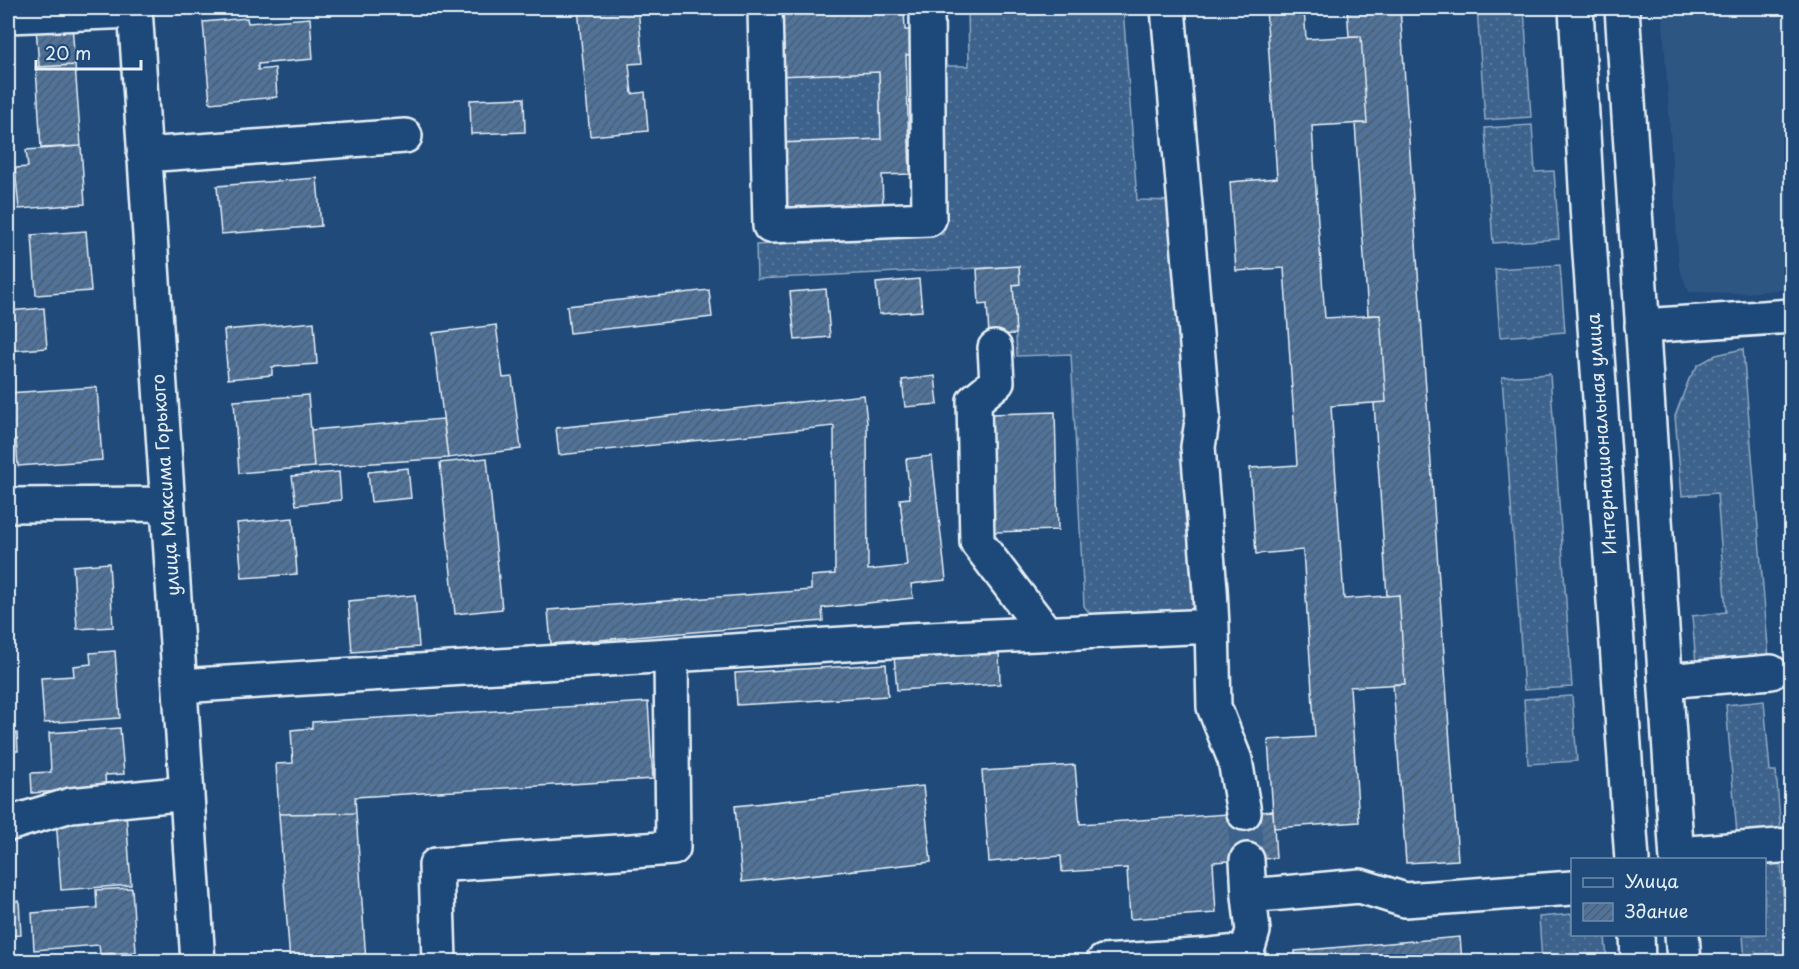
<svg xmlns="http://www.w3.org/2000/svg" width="1799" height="969" viewBox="0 0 1799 969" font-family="'Playpen Sans',sans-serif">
<defs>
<pattern id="grass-dots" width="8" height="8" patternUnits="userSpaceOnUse" patternTransform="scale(1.5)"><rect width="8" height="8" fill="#3c628c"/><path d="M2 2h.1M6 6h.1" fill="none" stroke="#58799d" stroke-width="1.8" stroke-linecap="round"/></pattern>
<pattern id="building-hatch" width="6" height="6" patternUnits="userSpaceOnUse" patternTransform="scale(1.5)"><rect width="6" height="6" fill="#517399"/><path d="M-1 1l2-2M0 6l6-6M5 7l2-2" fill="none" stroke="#4c5e72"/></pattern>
</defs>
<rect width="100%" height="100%" fill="#1f4a7a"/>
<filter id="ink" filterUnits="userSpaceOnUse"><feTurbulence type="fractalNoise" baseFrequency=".0167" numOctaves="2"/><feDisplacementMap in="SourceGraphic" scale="12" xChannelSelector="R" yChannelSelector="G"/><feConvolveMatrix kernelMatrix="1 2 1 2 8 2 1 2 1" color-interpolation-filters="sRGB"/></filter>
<g filter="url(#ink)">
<!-- built -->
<path fill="#2e5683" d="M 1662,8 L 1791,8 L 1791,289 L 1743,293 L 1689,292 L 1679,268 Z"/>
<!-- grass -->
<path fill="url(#grass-dots)" stroke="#92aac2" stroke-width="1.5" d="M 968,8 L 1123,8 L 1137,200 L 1176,201 L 1192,426 L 1181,432 L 1192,603 L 1192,610 L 1187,616 L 1091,615 L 1084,606 L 1071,354 L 1017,356 L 1013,285 L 1019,266 L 757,279 L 756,245 L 943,234 L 939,66 L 969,66 Z
M 1477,8 L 1524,8 L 1531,117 L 1485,120 Z
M 879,72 L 881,139 L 779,143 L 776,76 Z
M 1532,125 L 1535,172 L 1554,171 L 1559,239 L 1493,243 L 1485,128 Z
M 1560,265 L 1565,332 L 1500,337 L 1495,269 Z
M 1743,349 L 1769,658 L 1696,664 L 1692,616 L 1726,612 L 1717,493 L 1682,496 L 1675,416 L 1689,379 L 1698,365 L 1716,355 Z
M 1550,374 L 1572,687 L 1524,690 L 1502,377 Z
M 1572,696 L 1577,761 L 1528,764 L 1524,699 Z
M 1764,701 L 1770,771 L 1776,771 L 1782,843 L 1738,846 L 1726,705 Z
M 1781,863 L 1788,961 L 1745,961 L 1743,935 L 1764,934 L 1765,865 Z
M 1572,914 L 1572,934 L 1605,935 L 1607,961 L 1542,961 L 1539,917 Z"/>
<!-- building -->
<path fill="url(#building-hatch)" stroke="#e8f1f8" stroke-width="1.5" d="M 578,8 L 638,8 L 643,63 L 629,64 L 632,94 L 645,92 L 648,131 L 590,136 Z
M 774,8 L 904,8 L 905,30 L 920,30 L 921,54 L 906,55 L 910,174 L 882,175 L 883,208 L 781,212 L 779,143 L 881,139 L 879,72 L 776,76 Z
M 1266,8 L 1304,8 L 1306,39 L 1361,36 L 1367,123 L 1312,126 L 1318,223 L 1325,318 L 1380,315 L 1386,402 L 1331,406 L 1344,599 L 1399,595 L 1405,684 L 1350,687 L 1359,822 L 1274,828 L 1268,740 L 1315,737 L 1303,550 L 1256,554 L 1250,468 L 1297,465 L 1284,268 L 1236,271 L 1230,182 L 1277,178 Z
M 1347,8 L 1400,8 L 1458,860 L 1406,863 L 1393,684 L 1405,684 L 1399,595 L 1387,596 L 1374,403 L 1386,402 L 1380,315 L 1368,315 L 1355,123 L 1367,123 L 1361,36 L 1349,36 Z
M 247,18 L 248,23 L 310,18 L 313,59 L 258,64 L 258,70 L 275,68 L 277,97 L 210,103 L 203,22 Z
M 72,24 L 75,65 L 39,67 L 36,27 Z
M 75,65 L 81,146 L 41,148 L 36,67 Z
M 524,98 L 525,132 L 471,134 L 470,100 Z
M 81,146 L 85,204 L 19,209 L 15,168 L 28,167 L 26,150 Z
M 317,178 L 321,226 L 221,234 L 217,186 Z
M 86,231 L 91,291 L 36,295 L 32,235 Z
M 1019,266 L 1020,284 L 1013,285 L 1016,334 L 989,335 L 987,304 L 979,305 L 977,269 Z
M 919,279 L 922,311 L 879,314 L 876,283 Z
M 826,289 L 830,337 L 795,340 L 790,292 Z
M 709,290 L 712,317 L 570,333 L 567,306 Z
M 44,308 L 47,348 L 8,351 L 8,311 Z
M 314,322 L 317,364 L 272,367 L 272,375 L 228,379 L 224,330 Z
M 496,325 L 503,378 L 512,377 L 521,449 L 448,458 L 433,333 Z
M 935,376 L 938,404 L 905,407 L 902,380 Z
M 97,387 L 102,460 L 18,466 L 16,439 L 8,440 L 8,393 Z
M 308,395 L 314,467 L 239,473 L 234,401 Z
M 864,395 L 867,422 L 868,570 L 907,566 L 900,499 L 910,498 L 906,459 L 932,456 L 946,580 L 911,584 L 913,598 L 822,608 L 823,621 L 551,644 L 548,610 L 811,590 L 811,576 L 835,574 L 834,426 L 559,455 L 556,428 Z
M 1055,412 L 1058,530 L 994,532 L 990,414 Z
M 443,419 L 448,458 L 314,467 L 311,430 Z
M 487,458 L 502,609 L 455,614 L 440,463 Z
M 408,468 L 411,498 L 371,502 L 368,472 Z
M 339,472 L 341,500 L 296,505 L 292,476 Z
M 293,518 L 297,574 L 242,578 L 237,523 Z
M 109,563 L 113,627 L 77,629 L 73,566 Z
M 415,595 L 419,647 L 352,652 L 348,601 Z
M 999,650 L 1000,684 L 897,690 L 894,656 Z
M 115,651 L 120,718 L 44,723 L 41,678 L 74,676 L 73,666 L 91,664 L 90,653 Z
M 886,664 L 888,696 L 737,705 L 735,673 Z
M 648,702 L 653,779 L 355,797 L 356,813 L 279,814 L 276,764 L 293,763 L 291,730 L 312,728 L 312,722 Z
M 120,728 L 124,774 L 105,775 L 106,788 L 32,793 L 31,773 L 51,772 L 49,733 Z
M 17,733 L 18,751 L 8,751 L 8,734 Z
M 1075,765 L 1080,824 L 1273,811 L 1276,858 L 1213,862 L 1216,913 L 1130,919 L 1127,868 L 1062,872 L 1061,856 L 989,862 L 982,771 Z
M 923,786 L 931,862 L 742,882 L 735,806 Z
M 126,812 L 131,885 L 61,890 L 56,817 Z
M 356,813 L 366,962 L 290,962 L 279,814 Z
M 132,888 L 136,952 L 100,954 L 99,945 L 34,950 L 32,913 L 97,908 L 96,890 Z
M 19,901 L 21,935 L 8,936 L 8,902 Z
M 1460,937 L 1462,962 L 1296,962 L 1295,951 Z"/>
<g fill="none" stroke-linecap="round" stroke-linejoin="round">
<!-- minor-tunnel -->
<path stroke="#3d638d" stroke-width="33" stroke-dasharray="33 16" stroke-linecap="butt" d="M 1244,813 L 1247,860"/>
<!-- minor casing -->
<g stroke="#e8f1f8" stroke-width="38">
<path id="minor" d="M 135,8 L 198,962
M 765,8 L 770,226 L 929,219 L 927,8
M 1168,8 L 1203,415 L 1198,447 L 1210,589 L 1212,626
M 8,16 L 135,11
M 144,155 L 405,136
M 1642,326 L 1792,316
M 995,348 L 997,382 L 974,401 L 977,542 L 1046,633
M 8,505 L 167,504
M 1666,681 L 1771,672
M 180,686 L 907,640 L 1212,626 L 1214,707 L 1235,760 L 1244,813
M 8,824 L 71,805 L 187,793
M 1677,854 L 1792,845
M 1247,860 L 1249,896 L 1360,886 L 1405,900 L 1572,888
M 439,962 L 436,865 L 673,848 L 671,655
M 1103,962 L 1210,955
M 1211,962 L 1210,955 L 1247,951 L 1253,931 L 1249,896"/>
</g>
<!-- major casing -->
<g stroke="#e8f1f8" stroke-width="38">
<path id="major" d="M 1576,8 L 1589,240 L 1632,860
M 1622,8 L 1677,860
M 1637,934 L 1638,962
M 1682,934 L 1684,962"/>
</g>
<!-- minor -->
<use href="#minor" stroke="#1f4a7a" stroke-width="33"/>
<!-- major -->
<use href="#major" stroke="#1f4a7a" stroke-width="33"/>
</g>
</g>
<g text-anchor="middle" stroke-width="4.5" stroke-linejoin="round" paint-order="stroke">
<!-- street labels -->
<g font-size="18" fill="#e8f1f8" stroke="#1f4a7a">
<text transform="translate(1602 434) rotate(-94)" y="6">Интернациональная улица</text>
<text transform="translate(166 485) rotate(-94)" y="6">улица Максима Горького</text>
</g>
</g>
<!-- margin -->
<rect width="1799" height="969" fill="none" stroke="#1f4a7a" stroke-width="30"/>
<rect x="15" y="15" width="1769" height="939" fill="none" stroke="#e8f1f8" stroke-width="2" filter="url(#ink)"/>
<!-- legend -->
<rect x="1571" y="858" width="195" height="78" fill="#1f4a7a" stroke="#6f8dac" stroke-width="1.5"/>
<rect x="1583" y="878" width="30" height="9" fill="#1f4a7a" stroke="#6f8dac" stroke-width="1.5"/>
<text x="1625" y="888" font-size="18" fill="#e8f1f8">Улица</text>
<rect x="1583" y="903" width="30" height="18" fill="url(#building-hatch)" stroke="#6f8dac" stroke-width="1.5"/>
<text x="1625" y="918" font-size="18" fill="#e8f1f8">Здание</text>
<!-- scale -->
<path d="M36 60v9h105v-9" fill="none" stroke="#e8f1f8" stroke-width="3"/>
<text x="45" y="60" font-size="18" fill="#e8f1f8" stroke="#1f4a7a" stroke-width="4.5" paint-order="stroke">20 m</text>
</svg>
